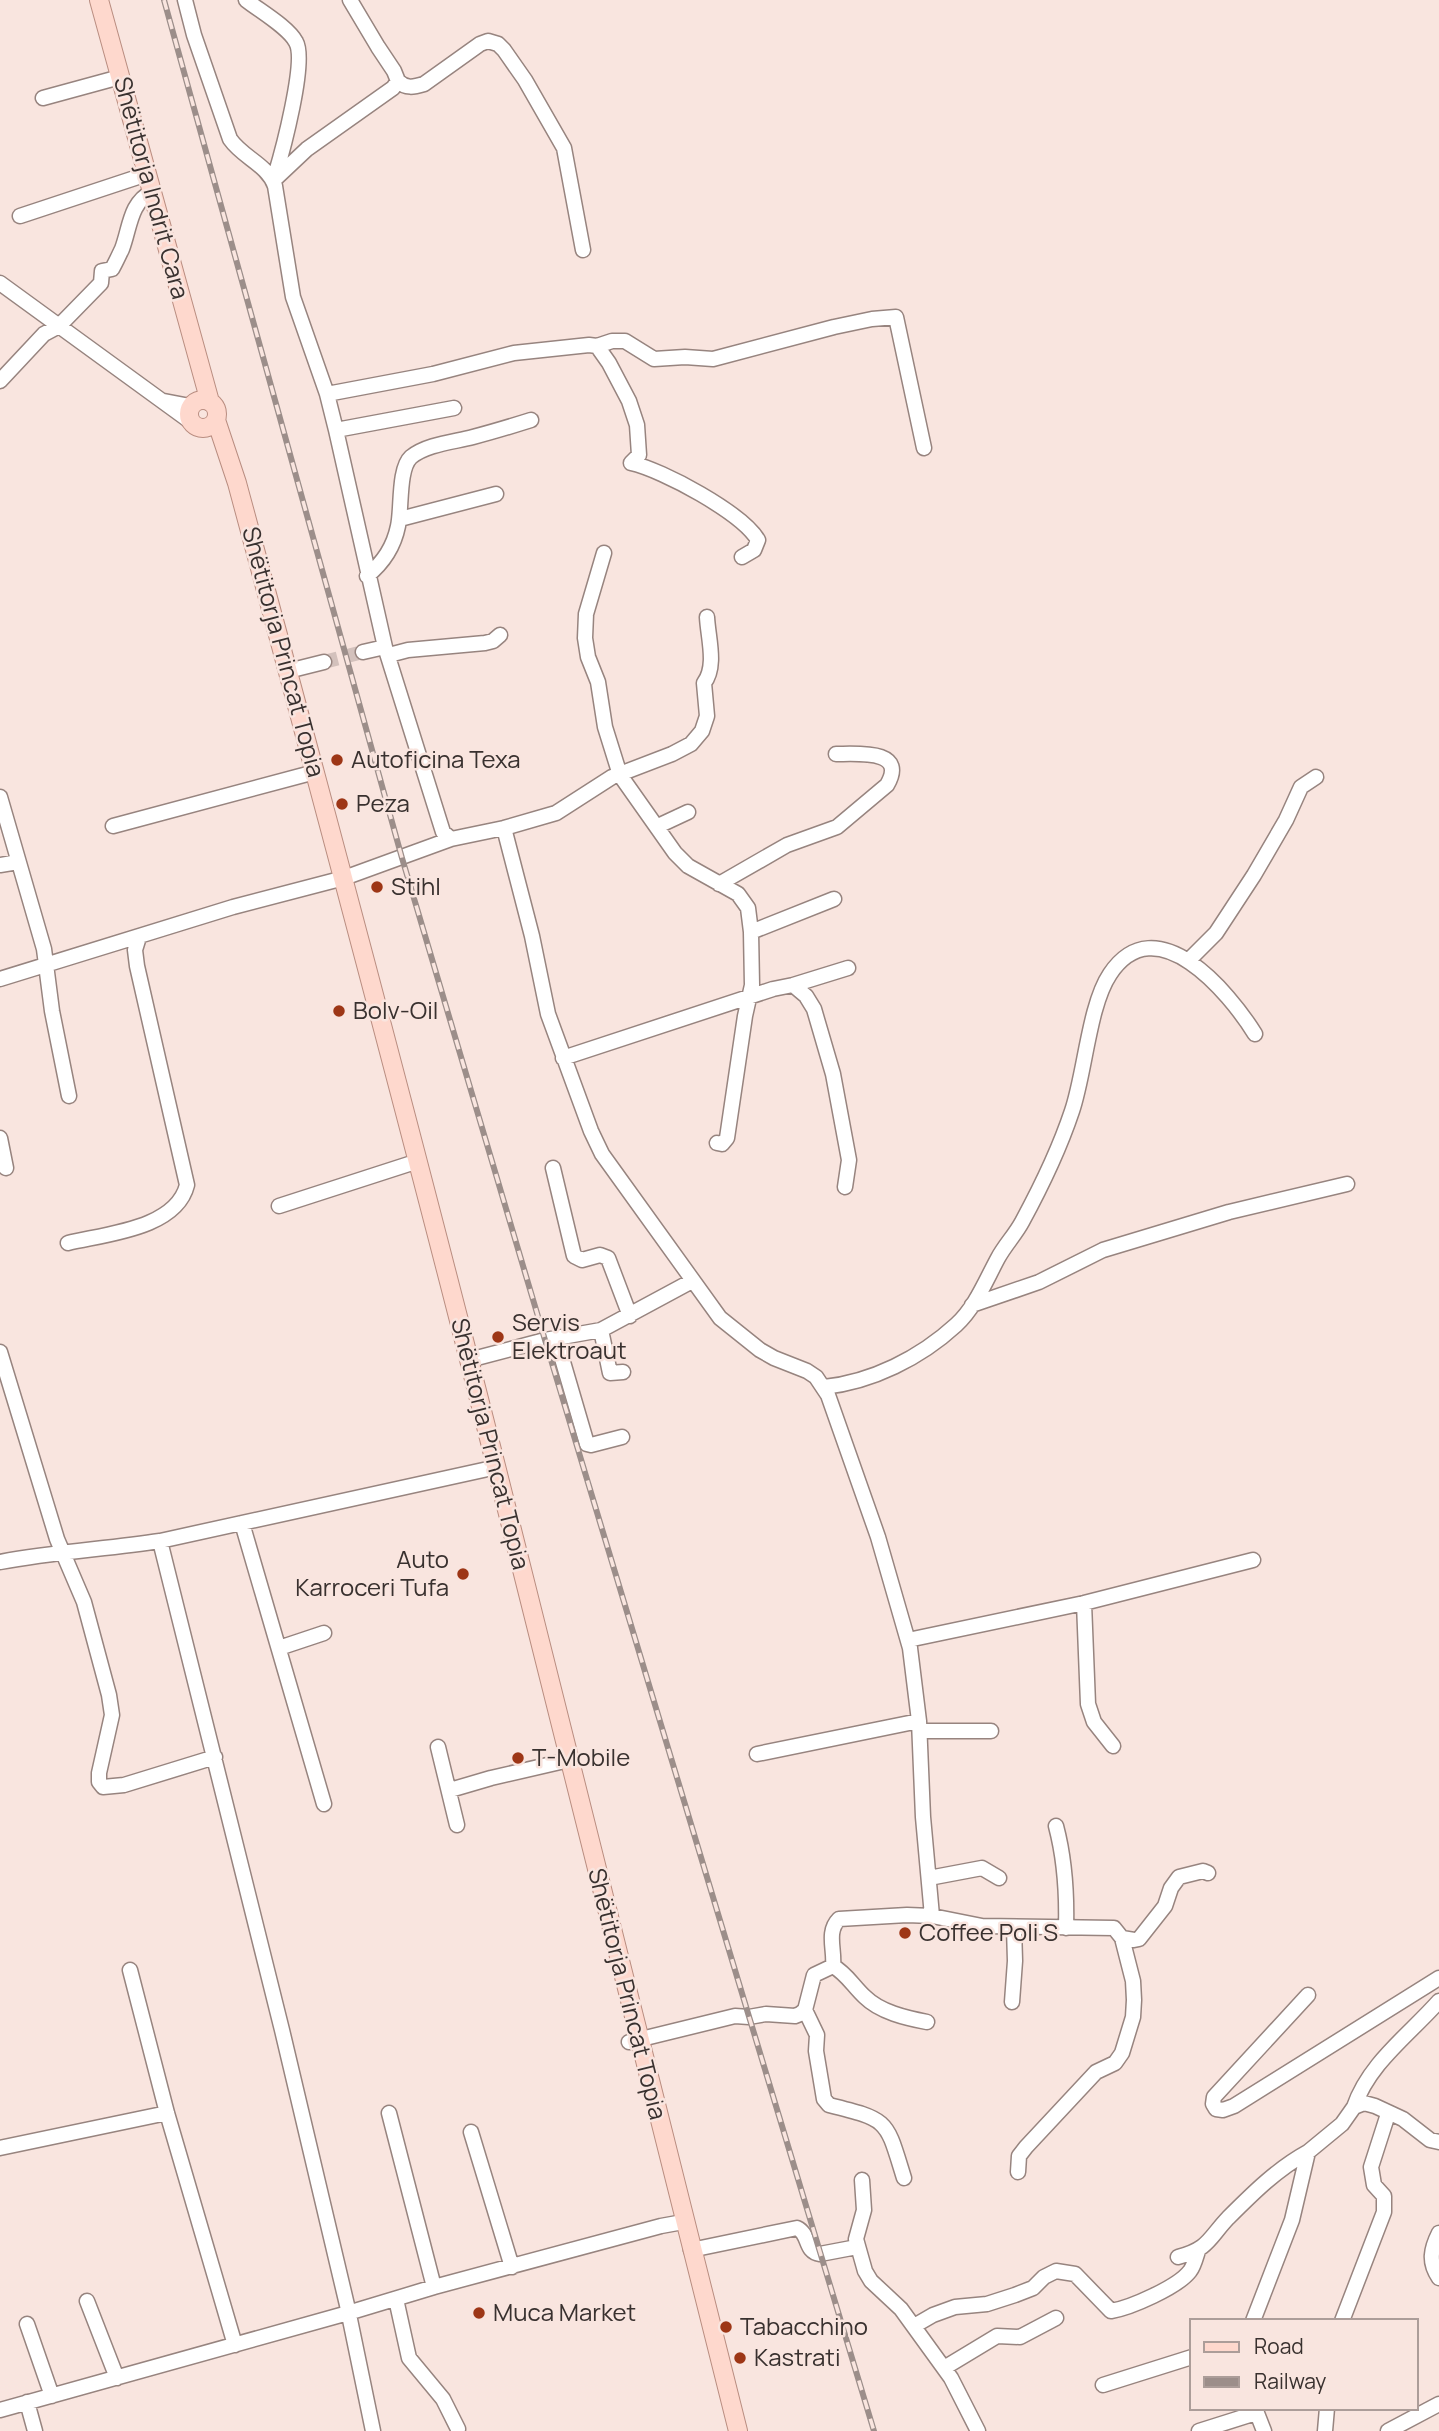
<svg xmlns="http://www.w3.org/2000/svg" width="1439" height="2431" viewBox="0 0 1439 2431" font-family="Manrope,sans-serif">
<rect width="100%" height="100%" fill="#f9e5df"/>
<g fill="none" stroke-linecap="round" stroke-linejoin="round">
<!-- minor-tunnel -->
<path stroke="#d3c1bc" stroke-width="14" stroke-dasharray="14 7" stroke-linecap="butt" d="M 324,662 L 363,652"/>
<!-- minor casing -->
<g stroke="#97847f" stroke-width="17">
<path id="minor" d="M 185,0 L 194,35 L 230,139 C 243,158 267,164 275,186 L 293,297 L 327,394 L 336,430 L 385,647 L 443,832 L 451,839
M 246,0 C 260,11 288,27 296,42 C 307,61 282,153 275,176
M 398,81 C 406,89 414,87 424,84 L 480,44 L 488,41 L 498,44 L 504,50 L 525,80 L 564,148 L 583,250
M 43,98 L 120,77
M 273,181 L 307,149 L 393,88 L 398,81 L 394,71 L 378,47 L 350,0
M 20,216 L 147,174
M 0,283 L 191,422
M 597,346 L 609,363 L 629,401 L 637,425 L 639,455 L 631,463 C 663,470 742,513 758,540 L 754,550 L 742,557
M 0,381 L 44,334 L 59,326 L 101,283 L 102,271 L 112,269 C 116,262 119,255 122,249 C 130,228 130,202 152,192
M 327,394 L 433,374 L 514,353 L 589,345 L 597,346 L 612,341 L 625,341 L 654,359 L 685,357 L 713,359 L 834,327 L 872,319 L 896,317 L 924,448
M 164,401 L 190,406
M 336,430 L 454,408
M 400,519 L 496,494
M 604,553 L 586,614 L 585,638 L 588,657 L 598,682 L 605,727 L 620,775 L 675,853 L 688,866 L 738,894 L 748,908 L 751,932 L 752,985 L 745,1016 L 727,1138 L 722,1144 L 717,1143
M 367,576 C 383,563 394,546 398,526 C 402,509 398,469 411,457 C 427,444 454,442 473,437 C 492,432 512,426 531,420
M 363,652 L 385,647
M 389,655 L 408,650 L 485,643 L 493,641 L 500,635
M 288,671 L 324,662
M 0,797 L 44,949 L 52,1011 L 69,1096
M 113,826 L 315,772
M 658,826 L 688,812
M 504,828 L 532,936 L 548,1014 L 591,1131 L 602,1154 L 720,1318 L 760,1350 L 774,1358 L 807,1371 L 816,1377 L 828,1395 L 878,1537 L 910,1648 L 919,1721 L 923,1817 L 932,1916
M 0,865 L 18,862
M 719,884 L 787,845 L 837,827 L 887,785 C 908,749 857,754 836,754
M 751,932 L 834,899
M 1188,961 L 1216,933 L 1254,875 L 1286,820 L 1301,787 L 1316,777
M 0,979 L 233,907 L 344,878 L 451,839 L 504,828 L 556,813 L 612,777 L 672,754 L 691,744 L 702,731 L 707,716 L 704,683 C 717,666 708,638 707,617
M 793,985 L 806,996 L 814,1009 L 833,1074 L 849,1160 L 845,1187
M 563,1058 L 773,989 L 793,985 L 848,968
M 0,1138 L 6,1168
M 553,1168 L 574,1256 L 582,1260 L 600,1255 L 608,1258 L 630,1316
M 279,1206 L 409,1164
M 68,1243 C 105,1234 176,1229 187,1185 L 137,966 L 135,950 L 139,937
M 972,1305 L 1039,1282 L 1103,1250 L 1229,1212 L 1347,1184
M 601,1330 L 610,1373 L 623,1372
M 556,1338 L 587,1444 L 591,1445 L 622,1437
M 0,1352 L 57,1539 L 84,1602 L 109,1695 L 112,1715 L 99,1773 L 99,1782 L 103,1787 L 124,1785 L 215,1757
M 469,1360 L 545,1340 L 601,1330 L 692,1281
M 824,1387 C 872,1382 920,1358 956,1325 C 975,1308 986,1280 998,1258 C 1005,1245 1015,1235 1022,1222 C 1041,1187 1059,1150 1072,1111 C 1085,1073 1089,1005 1110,974 C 1156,905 1229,992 1255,1034
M 242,1523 L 324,1804
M 160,1541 L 282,2030 L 347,2305 L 373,2431
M 0,1562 C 53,1552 107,1549 160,1541 L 497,1467
M 1084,1603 L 1088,1704 L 1094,1722 L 1113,1746
M 908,1640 L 1084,1603 L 1253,1560
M 279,1648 L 324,1633
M 920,1731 L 991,1731
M 438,1747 L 457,1825
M 757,1754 L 919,1721
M 450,1790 L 491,1778 L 569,1760
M 1056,1826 C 1065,1860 1067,1892 1066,1928
M 929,1878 L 982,1868 L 999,1878
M 1122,1938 L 1134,1940 L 1139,1939 L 1165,1906 L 1171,1888 L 1179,1877 L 1203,1871 L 1208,1873
M 833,1966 C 847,1974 853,1986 865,1997 C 880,2012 906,2018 927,2022
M 130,1970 L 167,2113 L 235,2345
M 1308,1995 L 1214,2097 L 1213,2104 L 1216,2109 L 1223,2110 L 1234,2106 L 1439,1978
M 1012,2002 L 1015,1961 L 1014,1928
M 805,2010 L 817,2035 L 816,2051 L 824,2099 L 829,2105 C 890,2120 886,2120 904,2178
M 629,2042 L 735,2016 L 749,2017 L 766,2014 L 795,2016 L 800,2014 L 805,2010 L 814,1975 L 833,1966 C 835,1950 826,1932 839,1919 L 907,1915 L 932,1916 L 982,1926 L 1114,1928 L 1122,1938 L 1133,1981 L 1134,2000 L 1133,2017 L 1122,2053 L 1115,2063 L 1096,2072 L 1026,2147 L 1019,2156 L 1018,2172
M 1354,2107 C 1369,2063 1409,2035 1439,2001
M 389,2113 L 434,2287
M 471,2132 L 512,2267
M 0,2148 L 167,2113
M 862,2180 L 864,2210 L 856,2239 L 865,2271 L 871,2281 L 901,2309 L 951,2378 L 978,2431
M 1439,2233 C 1431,2249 1428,2262 1439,2278
M 691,2250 L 797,2228 C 810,2234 804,2252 820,2254 L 857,2247
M 1178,2257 C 1209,2249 1209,2238 1228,2218 C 1253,2193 1277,2169 1308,2152
M 396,2299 L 409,2358 L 443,2399 L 458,2429
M 87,2301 L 117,2378
M 1253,2321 L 1292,2220 L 1308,2152 L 1342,2124 L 1354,2107 L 1364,2103 L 1375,2106 L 1403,2119 L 1430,2140 L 1439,2142
M 1342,2321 L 1384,2212 L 1384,2196 L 1374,2185 L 1371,2167 L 1388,2114
M 27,2324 L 52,2396
M 914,2326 L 933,2315 L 955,2307 L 987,2304 L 1015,2295 L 1033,2288 L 1044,2277 L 1056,2271 L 1075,2274 L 1111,2311 C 1130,2308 1178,2287 1190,2271 C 1194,2266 1196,2257 1198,2251
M 944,2368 L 997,2336 L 1020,2337 L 1056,2318
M 1103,2385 L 1192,2357
M 27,2402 L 35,2431
M 1255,2408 L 1264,2431
M 0,2410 L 348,2313 L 434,2287 L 661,2226 L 683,2222
M 1199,2431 L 1256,2413
M 1325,2431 L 1327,2408
M 1388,2431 L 1439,2404"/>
</g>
<!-- major casing -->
<g stroke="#b98d80" stroke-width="20">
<path id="major" d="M 99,0 L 210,402
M189 414a14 14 0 1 1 28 0a14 14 0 1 1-28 0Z
M 216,420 L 237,483 C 326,812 414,1140 497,1470 C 578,1790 656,2111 738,2431"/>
</g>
<!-- minor -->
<use href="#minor" stroke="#fff" stroke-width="14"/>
<!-- major -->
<use href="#major" stroke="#fed8cd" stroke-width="18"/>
<!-- rail casing -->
<g stroke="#9c8e8a" stroke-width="6">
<path id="rail" d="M 164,0 L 402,858 L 545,1340 L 874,2431"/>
</g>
<!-- rail -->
<use href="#rail" stroke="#f9e5df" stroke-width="3.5" stroke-dasharray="10" stroke-linecap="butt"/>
</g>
<!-- markers -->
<g fill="#9d3616" stroke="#f9e5df" stroke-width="2.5">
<circle cx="337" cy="760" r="7"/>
<circle cx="342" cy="804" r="7"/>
<circle cx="377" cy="887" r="7"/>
<circle cx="339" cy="1011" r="7"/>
<circle cx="498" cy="1337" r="7"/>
<circle cx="463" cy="1574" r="7"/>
<circle cx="518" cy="1758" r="7"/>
<circle cx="905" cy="1933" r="7"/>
<circle cx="479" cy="2313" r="7"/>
<circle cx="726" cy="2327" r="7"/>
<circle cx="740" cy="2358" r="7"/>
</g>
<g text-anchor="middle" stroke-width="5" stroke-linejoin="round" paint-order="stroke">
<!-- street labels -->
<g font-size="24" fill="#39312f" stroke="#f9e5df">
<text transform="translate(151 188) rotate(75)" y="8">Shëtitorja Indrit Cara</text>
<text transform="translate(283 652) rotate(75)" y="8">Shëtitorja Princat Topia</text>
<text transform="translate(490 1444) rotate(76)" y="8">Shëtitorja Princat Topia</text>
<text transform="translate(627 1994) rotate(76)" y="8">Shëtitorja Princat Topia</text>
</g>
<!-- poi labels -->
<g font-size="24" fill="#39312f" stroke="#f9e5df" text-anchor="start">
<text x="351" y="768">Autoficina Texa</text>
<text x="356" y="812">Peza</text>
<text x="391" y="895">Stihl</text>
<text x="353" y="1019">Bolv-Oil</text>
<text x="512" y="1331">Servis<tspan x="512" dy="28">Elektroaut</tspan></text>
<text x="449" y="1568" text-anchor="end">Auto<tspan x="449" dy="28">Karroceri Tufa</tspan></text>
<text x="532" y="1766">T-Mobile</text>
<text x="919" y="1941">Coffee Poli S</text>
<text x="493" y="2321">Muca Market</text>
<text x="740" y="2335">Tabacchino</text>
<text x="754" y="2366">Kastrati</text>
</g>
</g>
<!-- legend -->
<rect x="1190" y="2319" width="228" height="91" fill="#f9e5df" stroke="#ac9d99" stroke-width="2"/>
<rect x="1204" y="2342" width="35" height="10" fill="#fed8cd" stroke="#ac9d99" stroke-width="2"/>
<text x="1254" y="2354" font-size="21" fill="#39312f">Road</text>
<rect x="1204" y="2377" width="35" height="10" fill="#9c8e8a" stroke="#ac9d99" stroke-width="2"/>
<text x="1254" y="2389" font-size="21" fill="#39312f">Railway</text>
</svg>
